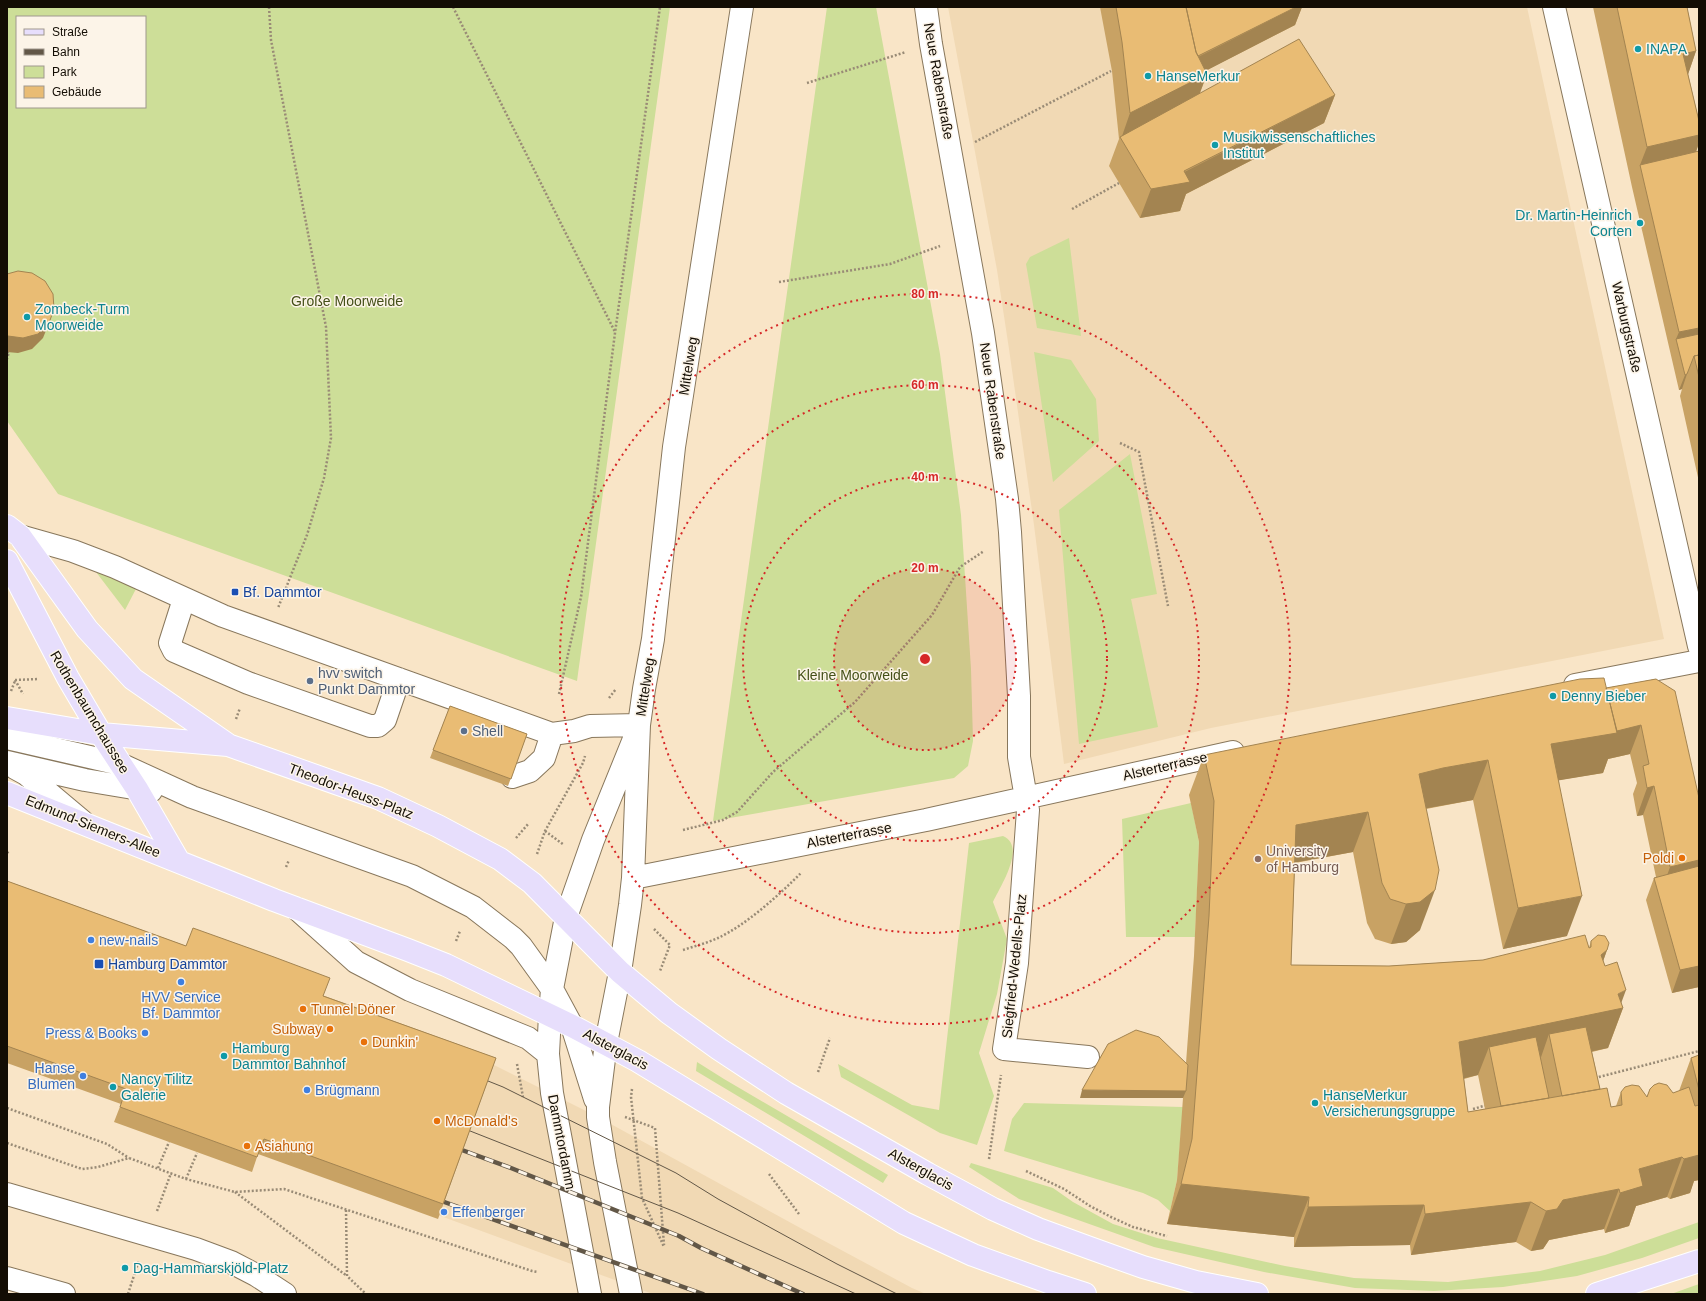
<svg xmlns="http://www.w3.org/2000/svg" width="1706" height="1301" viewBox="0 0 1706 1301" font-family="Helvetica,sans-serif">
<rect width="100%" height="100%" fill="#f9e5c7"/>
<!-- built -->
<path fill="#f1d9b4" d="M 948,7 L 1527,7 L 1664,639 L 1211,728 L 1064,764 L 1034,525 L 1009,349 L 997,270 Z
M 7,887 L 494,1065 L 598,1117 L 804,1230 L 912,1288 L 926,1294 L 653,1294 L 7,1057 Z"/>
<!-- green -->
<path fill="#cdde98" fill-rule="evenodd" d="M 7,7 L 670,7 L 577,681 L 58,494 L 7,421 ZM 17,17 L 145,17 L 145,107 L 17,107 Z
M 827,7 L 876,7 L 940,354 L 961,515 L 971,669 L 973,741 L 968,766 L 954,778 L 713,821 Z
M 1069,238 L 1081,336 L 1037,328 L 1026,264 L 1030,257 Z
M 1034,352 L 1071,360 L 1096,399 L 1099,441 L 1053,482 Z
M 1130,454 L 1157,594 L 1131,599 L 1158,727 L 1079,744 L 1059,510 Z
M 96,572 L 137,587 L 125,610 Z
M 1191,803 L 1199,842 L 1195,937 L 1126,937 L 1122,819 Z
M 1003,836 C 1027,846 1000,887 993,902 L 1007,939 L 997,994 L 979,1053 L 994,1096 L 977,1145 L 940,1133 L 841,1077 L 838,1064 L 912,1105 L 939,1110 L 969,843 Z
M 697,1062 L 724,1079 L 888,1175 L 883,1183 L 696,1071 Z
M 1024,1103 L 1183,1107 L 1177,1180 L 1170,1211 L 1158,1200 L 1143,1193 L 1004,1151 L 1012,1119 Z
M 971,1163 L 1053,1188 L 1073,1202 L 1113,1224 L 1157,1238 L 1285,1266 L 1354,1278 L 1448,1282 L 1540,1271 L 1605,1255 L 1699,1222 L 1699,1238 L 1642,1258 L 1577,1276 L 1503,1287 L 1434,1291 L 1355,1288 L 1264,1272 L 1154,1247 L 1019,1199 L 969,1167 Z
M 1699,1284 L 1699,1294 L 1671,1294 Z"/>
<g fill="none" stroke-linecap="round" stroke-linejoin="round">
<!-- minor casing -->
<g stroke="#88775c" stroke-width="24">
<path id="minor" d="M 926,7 L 931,44 L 983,333 L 1007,499 L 1010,532 L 1019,696 L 1019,757 L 1028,810 L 1017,963 L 1004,1049 L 1088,1057
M 1554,7 L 1699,646
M 20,536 L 73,551 L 115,567 L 223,616 L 552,734 L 574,731 L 590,726 L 639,725
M 184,599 L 170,643 L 174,651 L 248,683 L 370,726 L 378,726 L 385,720 L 399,679
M 1575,685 L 1699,661
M 7,738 L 120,764 L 192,797 L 412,876 L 473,907 L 513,938 L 521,946 L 552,989 L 572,1026 L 595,1099
M 7,762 L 85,780 L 151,791
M 15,768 L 26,774 L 82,821
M 512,777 L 530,771 L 544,758 L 552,734
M 633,878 L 926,820 L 1233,752
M 297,909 L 356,962 L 410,990 L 528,1038 L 548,1054
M 7,1194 L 196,1249 L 231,1262 L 256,1275 L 285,1294
M 7,1278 L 64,1294
M 590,1294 L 552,1093 L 548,1054 L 550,1015 L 552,989 L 566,917 L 593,840 L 634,739
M 631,1294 L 605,1162 L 598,1117 L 598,1107 L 606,1043 L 620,972 L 630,905 L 633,878 L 639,725 L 644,689 L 653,639 L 674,447 L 742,7"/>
</g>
<!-- major casing -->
<g stroke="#fff" stroke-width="24">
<path id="major" d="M 7,526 L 20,536 L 87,629 L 133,679 L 227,744
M 7,561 L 68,678 L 101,734 L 137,789 L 178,860
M 7,718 L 101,734 L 228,745 L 378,798 L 438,826 L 500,859 L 532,883 L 620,972 L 669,1013 L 719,1049 L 786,1093 L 928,1174 L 993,1209 L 1038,1229 L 1090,1248 L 1143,1267 L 1196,1282 L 1257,1294
M 7,793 L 274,900 L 408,950 L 446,965 L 572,1026 L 638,1061 L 904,1223 L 973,1255 L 1048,1282 L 1085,1294
M 1597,1294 L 1699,1261"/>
</g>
<!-- path -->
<path stroke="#998b76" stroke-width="2.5" stroke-dasharray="2 2" stroke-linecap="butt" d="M 269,7 L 271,40 L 326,327 L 331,438 L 324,478 L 307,535 L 278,608
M 453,7 L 615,332
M 807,83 L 906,52
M 975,142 L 1111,71
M 1072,209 L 1119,183
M 779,282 L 890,264 L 940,246
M 7,352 L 9,352 L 7,359
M 1120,443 L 1139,452 L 1168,606
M 15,680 L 23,694
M 15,680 L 39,679
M 11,691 L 15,681
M 559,694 L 581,597 L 615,333 L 660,7
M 609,698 L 616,689
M 236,719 L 240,708
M 683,830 L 723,820 L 737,812 L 773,772 L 855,702 L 932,615 L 960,567 L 984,551
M 545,831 L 564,845
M 516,838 L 529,823
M 7,852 L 9,854
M 537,854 L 545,831 L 583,763 L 585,756
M 286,867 L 289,860
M 654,929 L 670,945 L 660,971
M 456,941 L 460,931
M 683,950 C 695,946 707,943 718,938 C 746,925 779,895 801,873
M 517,1064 L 523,1097
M 818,1072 L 830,1038
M 1595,1078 L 1699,1051
M 632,1089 L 631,1097 L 642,1198 L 664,1247
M 7,1108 L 107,1144 L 129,1158
M 1473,1109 L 1487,1105
M 625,1117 L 655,1128 L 664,1245
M 7,1143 L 82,1169 L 98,1167 L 129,1158 L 186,1179 L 235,1192 L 284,1189 L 532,1271 L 538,1272
M 989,1159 L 1001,1075
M 158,1168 L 169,1142
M 1026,1171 L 1064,1189 L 1090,1206 L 1111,1217 L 1133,1227 L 1167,1236
M 769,1174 L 799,1214
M 186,1179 L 197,1153
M 235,1192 L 347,1276
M 346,1210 L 347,1276 L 366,1294
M 157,1211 L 171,1173
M 128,1294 L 139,1260"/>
<!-- minor -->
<use href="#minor" stroke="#fff" stroke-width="22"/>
<!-- major -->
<use href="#major" stroke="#e7defc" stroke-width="22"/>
<!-- tram -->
<path stroke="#625747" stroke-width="1" d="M 478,1077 L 503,1087 L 676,1173 L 718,1199 L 837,1264 L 897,1294
M 460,1127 L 678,1213 L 856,1294"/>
<!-- rail casing -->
<g stroke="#625747" stroke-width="4.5">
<path id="rail" d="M 451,1146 L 511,1168 L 679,1236 L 701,1248 L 803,1294
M 433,1198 L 703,1294"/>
</g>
<!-- rail -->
<use href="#rail" stroke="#fcf4e8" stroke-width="3" stroke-dasharray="9" stroke-linecap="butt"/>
</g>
<!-- wall -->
<path fill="#c8a264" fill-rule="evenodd" d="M 1100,7 L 1302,7 L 1295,25 L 1205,71 L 1207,74 L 1200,93 L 1335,95 L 1324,123 L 1186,194 L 1180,211 L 1140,218 L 1109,166 L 1119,139 L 1112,71 Z
M 1593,7 L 1687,7 L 1696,51 L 1688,74 L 1699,121 L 1699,143 L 1696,152 L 1699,151 L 1699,482 L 1680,396 L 1682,389 L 1679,390 L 1632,187 Z
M 1656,679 L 1699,798 L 1699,987 L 1672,993 L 1646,900 L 1654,878 L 1656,877 L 1643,815 L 1637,816 L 1633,794 L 1637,783 L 1630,754 L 1608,759 L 1603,773 L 1559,780 L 1567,936 L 1503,949 L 1473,800 L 1426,809 L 1420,930 L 1406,942 L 1391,944 L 1375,939 L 1367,923 L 1353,852 L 1295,863 L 1291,965 L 1389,966 L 1483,960 L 1589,948 L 1591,941 L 1607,950 L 1603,961 L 1623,1008 L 1608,1048 L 1592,1052 L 1600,1089 L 1611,1107 L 1616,1106 L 1621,1092 L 1647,1096 L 1650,1089 L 1673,1093 L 1679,1091 L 1691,1058 L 1699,1055 L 1699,1180 L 1694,1181 L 1690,1193 L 1670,1199 L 1667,1197 L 1636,1206 L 1629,1226 L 1605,1233 L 1604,1229 L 1549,1240 L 1543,1249 L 1531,1251 L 1516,1242 L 1411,1255 L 1410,1245 L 1294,1247 L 1294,1237 L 1167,1224 L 1177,1180 L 1183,1098 L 1080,1098 L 1186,1063 L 1194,956 L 1199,842 L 1189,795 L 1204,755 L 1606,688 ZM 1478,1075 L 1485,1109 L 1468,1112 L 1464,1079 Z
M 450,706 L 527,734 L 508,786 L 430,758 Z
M 7,881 L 496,1058 L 438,1219 L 258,1154 L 252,1172 L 114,1122 L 121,1104 L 7,1063 Z"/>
<!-- shaded-wall -->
<path fill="#a38451" d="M 1296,7 L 1302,7 L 1295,25 L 1186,81 L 1194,59 Z
M 1696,51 L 1682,92 L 1683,54 Z
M 1207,74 L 1196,103 L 1121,139 L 1130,113 Z
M 1335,95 L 1324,123 L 1186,194 L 1180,211 L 1140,218 L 1151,189 Z
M 1699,135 L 1699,143 L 1688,174 L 1640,165 L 1647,147 Z
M 49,323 L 43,338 L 32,349 L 18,353 L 7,352 L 7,340 L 8,336 Z
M 1699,328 L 1699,348 L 1676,339 L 1679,332 Z
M 1687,374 L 1682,389 L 1679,390 L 1685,375 Z
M 1641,725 L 1630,754 L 1608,759 L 1603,773 L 1537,784 L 1551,744 L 1611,732 Z
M 1488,760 L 1473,800 L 1428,808 L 1404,814 L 1419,774 L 1443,768 Z
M 1654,786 L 1643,815 L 1637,816 L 1647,788 Z
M 1368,812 L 1353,852 L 1281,865 L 1296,825 Z
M 1699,860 L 1699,886 L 1660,896 L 1670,867 Z
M 1435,890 L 1420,930 L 1406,942 L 1391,944 L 1406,904 Z
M 1582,896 L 1567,936 L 1503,949 L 1518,908 Z
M 1607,950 L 1593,990 L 1601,955 Z
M 1699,966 L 1699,987 L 1672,993 L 1680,970 Z
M 1626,990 L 1619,1009 L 1623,1008 L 1608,1048 L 1555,1059 L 1549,1034 L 1539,1063 L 1489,1047 L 1478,1075 L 1444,1083 L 1459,1042 L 1618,994 Z
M 1082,1090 L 1186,1091 L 1183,1098 L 1080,1098 Z
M 1699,1155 L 1699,1180 L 1694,1181 L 1690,1193 L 1670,1199 L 1684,1159 Z
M 1682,1157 L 1667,1197 L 1636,1206 L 1629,1226 L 1605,1233 L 1620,1193 L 1639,1169 Z
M 1181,1184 L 1309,1197 L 1294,1237 L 1167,1224 Z
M 1619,1189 L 1604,1229 L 1549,1240 L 1543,1249 L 1531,1251 L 1546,1211 L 1563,1200 Z
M 1531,1202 L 1516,1242 L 1411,1255 L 1425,1214 Z
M 1424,1205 L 1410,1245 L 1294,1247 L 1308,1207 Z"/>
<!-- building -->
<path fill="#e9bc74" stroke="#a38451" d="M 1116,7 L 1186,7 L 1196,52 L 1207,74 L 1130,113 L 1122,42 Z
M 1186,7 L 1296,7 L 1198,56 L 1196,52 Z
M 1617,7 L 1687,7 L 1696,51 L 1683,54 L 1699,121 L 1699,135 L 1647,147 Z
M 1299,39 L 1335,95 L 1184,171 L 1190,182 L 1151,189 L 1120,137 Z
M 1699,151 L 1699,328 L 1679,332 L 1640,165 Z
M 18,271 L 32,273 L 45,281 L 53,294 L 54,309 L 49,323 L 38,334 L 23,338 L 8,336 L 7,335 L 7,274 Z
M 1699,334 L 1699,355 L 1694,356 L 1687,374 L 1685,375 L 1676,339 Z
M 1699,355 L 1699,377 L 1694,356 Z
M 1604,678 L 1617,733 L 1551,744 L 1582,896 L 1518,908 L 1488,760 L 1443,768 L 1419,774 L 1439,870 L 1435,890 L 1420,902 L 1406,904 L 1390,899 L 1382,883 L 1368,812 L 1296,825 L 1291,965 L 1389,966 L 1483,960 L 1585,935 L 1589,948 L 1591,947 L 1591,941 L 1598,935 L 1605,936 L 1609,943 L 1607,950 L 1601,955 L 1605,966 L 1617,962 L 1626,990 L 1618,994 L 1623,1008 L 1459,1042 L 1468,1112 L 1607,1088 L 1611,1107 L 1622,1105 L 1621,1092 L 1625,1087 L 1632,1085 L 1639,1086 L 1647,1097 L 1650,1089 L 1654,1085 L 1659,1083 L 1667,1085 L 1673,1093 L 1689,1087 L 1695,1106 L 1699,1105 L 1699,1155 L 1684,1159 L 1682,1157 L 1639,1169 L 1643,1186 L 1620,1193 L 1619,1189 L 1563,1200 L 1557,1209 L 1546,1211 L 1531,1202 L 1425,1214 L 1424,1205 L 1308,1207 L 1309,1197 L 1181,1184 L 1192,1139 L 1209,916 L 1214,801 L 1204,755 L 1580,679 Z
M 1656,679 L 1675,691 L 1699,798 L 1699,860 L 1670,867 L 1654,786 L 1647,788 L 1643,766 L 1649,764 L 1641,725 L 1617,731 L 1606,688 Z
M 450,706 L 527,734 L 511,779 L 433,750 Z
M 1699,866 L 1699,966 L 1680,970 L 1654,878 Z
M 7,881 L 186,946 L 193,928 L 274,957 L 330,978 L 323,996 L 496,1058 L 443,1204 L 264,1139 L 257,1157 L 120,1107 L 126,1089 L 7,1046 Z
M 1586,1027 L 1600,1089 L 1562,1096 L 1549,1034 Z
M 1136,1030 L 1159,1037 L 1188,1065 L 1186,1091 L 1082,1090 L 1108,1044 Z
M 1536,1037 L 1549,1098 L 1501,1106 L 1489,1047 Z
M 1699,1055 L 1699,1090 L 1691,1058 Z"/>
<!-- distance rings -->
<circle cx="925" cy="659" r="91" fill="#d62828" fill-opacity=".12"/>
<g fill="none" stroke="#d62828" stroke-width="2" stroke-dasharray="2 4">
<circle cx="925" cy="659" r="91"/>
<circle cx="925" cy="659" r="182"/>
<circle cx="925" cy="659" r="274"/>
<circle cx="925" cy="659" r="365"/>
</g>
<!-- markers -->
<g fill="#0f9aa8" stroke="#fcf4e8" stroke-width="1.5">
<circle cx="1638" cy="49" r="4"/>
<circle cx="1148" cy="76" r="4"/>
<circle cx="1215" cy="145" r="4"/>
<circle cx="1640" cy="223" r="4"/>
<circle cx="27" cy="317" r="4"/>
<circle cx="1553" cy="696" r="4"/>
<circle cx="224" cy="1056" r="4"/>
<circle cx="113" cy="1087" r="4"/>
<circle cx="1315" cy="1103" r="4"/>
<circle cx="125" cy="1268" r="4"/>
</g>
<g fill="#1a4fb4" stroke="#fcf4e8" stroke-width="1.5">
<rect x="231" y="588" width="8" height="8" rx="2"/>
<rect x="94" y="959" width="10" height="10" rx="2"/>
</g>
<g fill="#5c6f8a" stroke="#fcf4e8" stroke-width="1.5">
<circle cx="310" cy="681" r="4"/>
<circle cx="464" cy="731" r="4"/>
</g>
<g fill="#e8710a" stroke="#fcf4e8" stroke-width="1.5">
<circle cx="1682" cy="858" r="4"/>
<circle cx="303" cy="1009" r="4"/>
<circle cx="330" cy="1029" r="4"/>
<circle cx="364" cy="1042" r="4"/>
<circle cx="437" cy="1121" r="4"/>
<circle cx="247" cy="1146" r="4"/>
</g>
<circle fill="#8d6e63" stroke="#fcf4e8" stroke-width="1.5" cx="1258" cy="859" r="4"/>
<g fill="#3f7fe0" stroke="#fcf4e8" stroke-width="1.5">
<circle cx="91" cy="940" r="4"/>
<circle cx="181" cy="982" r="4"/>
<circle cx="145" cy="1033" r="4"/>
<circle cx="83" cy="1076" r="4"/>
<circle cx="307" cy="1090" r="4"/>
<circle cx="444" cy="1212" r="4"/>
</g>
<g text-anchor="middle" stroke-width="3" stroke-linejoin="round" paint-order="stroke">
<!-- culture labels -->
<g font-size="14" fill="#0d838f" stroke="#fcf4e8" text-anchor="start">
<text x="1646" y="54">INAPA</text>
<text x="1156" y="81">HanseMerkur</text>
<text x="1223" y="142">Musikwissenschaftliches<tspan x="1223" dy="16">Institut</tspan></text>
<text x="1632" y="220" text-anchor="end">Dr. Martin-Heinrich<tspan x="1632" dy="16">Corten</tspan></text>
<text x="35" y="314">Zombeck-Turm<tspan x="35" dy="16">Moorweide</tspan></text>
<text x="1561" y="701">Denny Bieber</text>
<text x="232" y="1053">Hamburg<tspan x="232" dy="16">Dammtor Bahnhof</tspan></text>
<text x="121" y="1084">Nancy Tilitz<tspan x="121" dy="16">Galerie</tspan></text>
<text x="1323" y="1100">HanseMerkur<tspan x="1323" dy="16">Versicherungsgruppe</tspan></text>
<text x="133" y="1273">Dag-Hammarskjöld-Platz</text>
</g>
<!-- street labels -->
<g font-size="14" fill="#130d04" stroke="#fcf4e8">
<text transform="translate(939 81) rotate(80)" y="5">Neue Rabenstraße</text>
<text transform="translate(1627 327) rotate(77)" y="5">Warburgstraße</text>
<text transform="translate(688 366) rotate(-81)" y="5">Mittelweg</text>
<text transform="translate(993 401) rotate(82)" y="5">Neue Rabenstraße</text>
<text transform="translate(645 687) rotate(-81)" y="5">Mittelweg</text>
<text transform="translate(90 712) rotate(59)" y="5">Rothenbaumchaussee</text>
<text transform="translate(1165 766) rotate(-13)" y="5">Alsterterrasse</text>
<text transform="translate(351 791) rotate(21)" y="5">Theodor-Heuss-Platz</text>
<text transform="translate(93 826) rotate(22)" y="5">Edmund-Siemers-Allee</text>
<text transform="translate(849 835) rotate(-11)" y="5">Alsterterrasse</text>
<text transform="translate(1014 966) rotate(-84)" y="5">Siegfried-Wedells-Platz</text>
<text transform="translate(616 1049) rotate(28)" y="5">Alsterglacis</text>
<text transform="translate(562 1142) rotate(79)" y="5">Dammtordamm</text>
<text transform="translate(921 1169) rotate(29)" y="5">Alsterglacis</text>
</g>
<!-- park labels -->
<g font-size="14" fill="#455018" stroke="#fcf4e8">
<text x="347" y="306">Große Moorweide</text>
<text x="853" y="680">Kleine Moorweide</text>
</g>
<!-- transit labels -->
<g font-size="14" fill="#164399" stroke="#fcf4e8" text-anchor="start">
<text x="243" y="597">Bf. Dammtor</text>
<text x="108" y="969">Hamburg Dammtor</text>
</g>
<!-- service labels -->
<g font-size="14" fill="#4e5e75" stroke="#fcf4e8" text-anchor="start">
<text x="318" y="678">hvv switch<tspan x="318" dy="16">Punkt Dammtor</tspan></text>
<text x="472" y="736">Shell</text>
</g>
<!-- education labels -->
<g font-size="14" fill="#785e54" stroke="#fcf4e8" text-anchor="start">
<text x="1266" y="856">University<tspan x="1266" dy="16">of Hamburg</tspan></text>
</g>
<!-- food labels -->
<g font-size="14" fill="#c56008" stroke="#fcf4e8" text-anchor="start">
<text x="1674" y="863" text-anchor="end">Poldi</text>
<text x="311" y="1014">Tunnel Döner</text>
<text x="322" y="1034" text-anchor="end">Subway</text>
<text x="372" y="1047">Dunkin'</text>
<text x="445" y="1126">McDonald's</text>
<text x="255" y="1151">Asiahung</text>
</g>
<!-- shop labels -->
<g font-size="14" fill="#366cbe" stroke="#fcf4e8" text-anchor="start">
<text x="99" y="945">new-nails</text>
<text x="181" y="1002" text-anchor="middle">HVV Service<tspan x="181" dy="16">Bf. Dammtor</tspan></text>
<text x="137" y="1038" text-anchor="end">Press &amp; Books</text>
<text x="75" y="1073" text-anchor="end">Hanse<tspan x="75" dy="16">Blumen</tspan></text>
<text x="315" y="1095">Brügmann</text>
<text x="452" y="1217">Effenberger</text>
</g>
</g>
<circle cx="925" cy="659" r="6" fill="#d62828" stroke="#fcf4e8" stroke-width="2"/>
<g font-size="12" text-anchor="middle" font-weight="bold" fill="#d62828" stroke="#fcf4e8" stroke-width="3" stroke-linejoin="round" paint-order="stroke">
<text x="925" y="298">80 m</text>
<text x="925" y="389">60 m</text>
<text x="925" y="481">40 m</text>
<text x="925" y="572">20 m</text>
</g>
<!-- border -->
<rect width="1706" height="1301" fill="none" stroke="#130d04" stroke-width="16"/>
<!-- legend -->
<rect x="16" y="16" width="130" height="92" fill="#fcf4e8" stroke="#9f988d"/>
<rect x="24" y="29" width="20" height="6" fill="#e7defc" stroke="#9f988d"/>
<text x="52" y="36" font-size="12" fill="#130d04">Straße</text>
<rect x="24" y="49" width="20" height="6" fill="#625747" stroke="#9f988d"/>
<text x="52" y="56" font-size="12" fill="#130d04">Bahn</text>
<rect x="24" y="66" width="20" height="12" fill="#cdde98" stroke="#9f988d"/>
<text x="52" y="76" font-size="12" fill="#130d04">Park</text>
<rect x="24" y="86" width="20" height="12" fill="#e9bc74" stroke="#9f988d"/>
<text x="52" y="96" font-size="12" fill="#130d04">Gebäude</text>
</svg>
